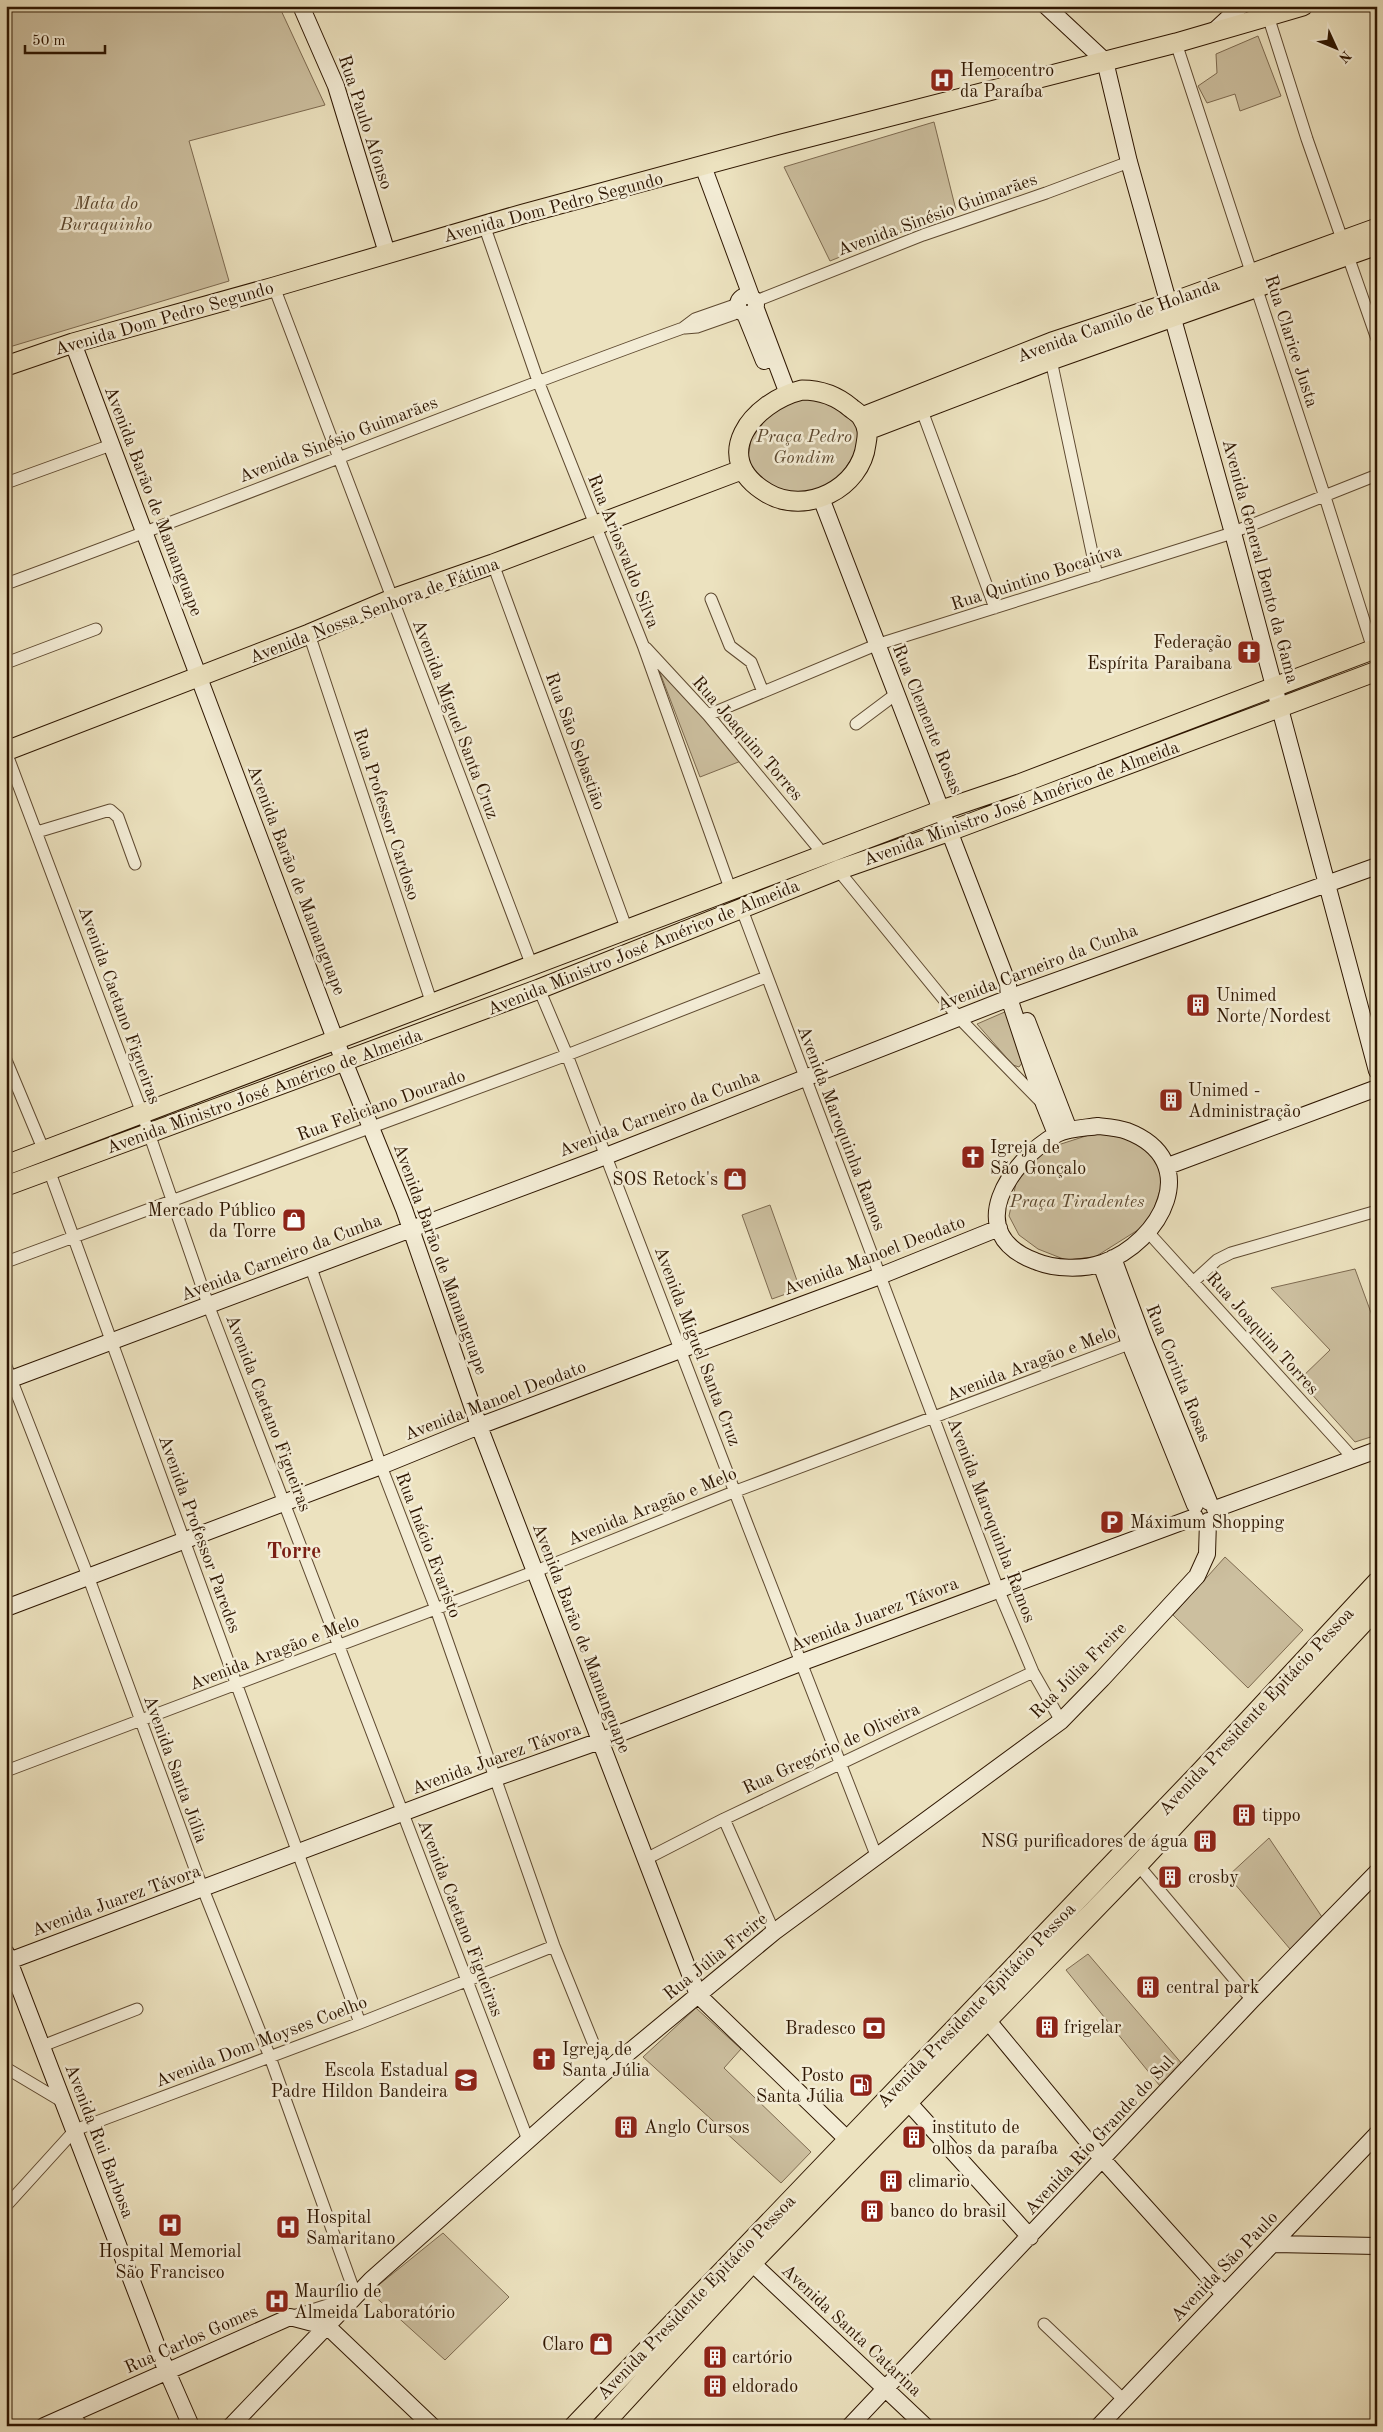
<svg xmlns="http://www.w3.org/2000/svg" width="1383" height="2432" viewBox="0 0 1383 2432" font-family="'Old Standard TT',serif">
<rect width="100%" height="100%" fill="#ece2bf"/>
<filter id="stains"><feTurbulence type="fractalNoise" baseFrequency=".004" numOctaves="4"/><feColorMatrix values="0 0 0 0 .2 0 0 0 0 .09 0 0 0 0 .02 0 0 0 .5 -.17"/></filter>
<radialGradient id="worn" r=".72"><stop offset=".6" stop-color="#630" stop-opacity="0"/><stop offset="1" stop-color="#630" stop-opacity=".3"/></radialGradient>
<!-- green -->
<path fill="#ccbf9f" stroke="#7d6a50" d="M 6,6 L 279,6 L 325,105 L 189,141 L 229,281 L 6,348 Z
M 1258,36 L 1281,96 L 1240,111 L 1235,94 L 1207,103 L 1198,86 L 1217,73 L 1216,54 Z
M 934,122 L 956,210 L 830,261 L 784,167 Z
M 801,395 L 824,396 L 853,417 L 859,432 L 856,452 L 842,473 L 829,488 L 806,495 L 759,485 L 747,463 L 752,434 L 760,422 Z
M 657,665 L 741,761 L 700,777 Z
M 1007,1011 L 1022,1063 L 1019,1067 L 1013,1065 L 977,1024 Z
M 1116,1133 L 1142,1144 L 1162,1169 L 1162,1184 L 1152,1215 L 1141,1228 L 1095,1257 L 1066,1260 L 1038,1249 L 1019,1235 L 1009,1216 L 1016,1183 L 1025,1169 L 1046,1151 L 1061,1144 L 1092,1134 Z
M 770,1205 L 800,1289 L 772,1299 L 742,1215 Z
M 1355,1269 L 1377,1329 L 1377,1435 L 1355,1442 L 1299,1380 L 1330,1350 L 1271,1288 Z
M 1225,1557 L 1303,1630 L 1248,1688 L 1173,1615 Z
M 1269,1838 L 1322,1917 L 1290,1949 L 1228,1876 Z
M 1088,1954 L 1183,2065 L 1160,2086 L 1066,1970 Z
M 696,2008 L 741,2049 L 724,2068 L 811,2152 L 781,2183 L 643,2057 Z
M 443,2233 L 509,2297 L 445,2360 L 370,2292 Z"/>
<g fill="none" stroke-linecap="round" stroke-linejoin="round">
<!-- street casing -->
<g stroke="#5e4930" stroke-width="13">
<path id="street" d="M 1268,16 L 1307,139 L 1377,339
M 1176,43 L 1325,497 L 1373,649
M 484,225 L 538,381 L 643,645 L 731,891
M 274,287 L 532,966
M 756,301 L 923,235 L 1046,193 L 1129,162
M 685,328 L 697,327 L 734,314
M 1051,360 L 1097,576
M 921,408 L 995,608
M 6,483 L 111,445
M 493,564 L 627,930
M 6,584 C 233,501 456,410 683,328 L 695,319 L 738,304
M 711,599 L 730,646 L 751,662 L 763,692
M 309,634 L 432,1004
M 646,648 L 708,715 L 824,855
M 6,663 L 96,629
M 708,715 L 876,645 L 1226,535 L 1377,475
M 856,724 L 896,694
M 6,752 L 142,1113 L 209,1307 L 528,2140
M 37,832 L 110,810 L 118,817 L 135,864
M 838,870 L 959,1018 L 1042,1103
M 741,907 L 998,1589 L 1033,1672 L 1061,1721
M 539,989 L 567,1055 C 670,1322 771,1589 876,1855
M 6,1060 L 44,1151
M 49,1170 L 360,2023
M 1147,1231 L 1353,1458
M 6,1262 L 567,1055 L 766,977
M 311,1268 L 381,1466 L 436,1609 L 554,1946 L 605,2072
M 1193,1282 L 1217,1260 L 1231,1253 L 1377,1211
M 6,1366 L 88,1576 L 197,1874 L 270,2057 L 356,2296 L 290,2317
M 6,1771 L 536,1571 L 736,1491 L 1137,1341
M 724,1819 L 774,1932
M 646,1859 L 724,1819 L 1033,1672
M 1138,1865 L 1252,2000
M 42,2046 L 137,2009
M 6,2068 L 63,2102
M 6,2206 L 75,2130 L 360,2023 L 554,1946
M 1044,2324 L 1124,2400
M 72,2414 L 83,2426"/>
</g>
<!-- secondary casing -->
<g stroke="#2e1601" stroke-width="18">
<path id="secondary" d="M 301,6 L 336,86 L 387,253
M 1046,6 L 1105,61 L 1129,162 L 1233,533 L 1377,1071
M 1213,32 L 1241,6
M 703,166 L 751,296
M738 305a9 9 0 1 1 18 0a9 9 0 1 1-18 0Z
M 756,309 L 788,394
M 745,314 L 764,361
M 73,343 L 335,1039 L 404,1209 L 479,1426 L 698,1995 L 847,2139
M 821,498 L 1008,984 L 1009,998 L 1044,1104 L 1056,1134
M 1027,1021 L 1069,1130
M 1098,1126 C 1107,1127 1119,1128 1127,1131 C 1205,1161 1161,1243 1102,1263 C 1083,1270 1054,1269 1035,1261 C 961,1233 1009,1161 1057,1134 C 1068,1128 1085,1128 1098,1126 Z
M 1168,1166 L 1377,1088
M 1113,1258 L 1143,1339 L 1209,1502
M 1101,1264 L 1130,1344 L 1195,1505
M 6,1381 L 606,1156 L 1017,995 L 1377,866
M 1215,1509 L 1377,1450
M 6,1608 L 381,1466 L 479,1426 L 680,1350 L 880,1276 L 999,1228
M 6,1953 L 163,2362 L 191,2426
M 9,1961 L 495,1778 L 600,1741 L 800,1663 L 1195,1517
M 978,2015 L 988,2021 L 1103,2160 L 1224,2294
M 908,2102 L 1030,2237
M 1274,2244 L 1377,2246
M 752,2263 L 925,2426
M 44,2426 L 290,2317 L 328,2327 L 432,2426
M 231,2426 L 371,2280 L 605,2072 L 774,1932 L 1061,1721 L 1102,1679 L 1197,1576 L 1207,1554 L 1208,1521
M 850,2426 L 1252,2000 L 1377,1872
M 1099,2426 L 1377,2134"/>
</g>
<!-- primary casing -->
<g stroke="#2e1601" stroke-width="21">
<path id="primary" d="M 6,366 L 73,343 L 274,287 L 523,214 L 782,144 L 1176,43 L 1303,6
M 802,390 C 821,390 837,396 851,408 C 855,411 860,414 862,418 C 868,427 868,434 866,444 C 861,488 806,516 767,493 C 708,458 752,402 802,390 Z
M 862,417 L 1052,342 L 1170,303 L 1377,228
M 868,430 L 1051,360 L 1377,245
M 6,751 L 309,634 L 392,599 L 493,564 L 741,470
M 6,1165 L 942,810 L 1019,784 L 1377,648
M 6,1186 L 539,989 L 838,870 L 950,831 L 1377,671
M 574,2426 L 1201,1771 L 1377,1582
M 602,2426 L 752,2263 L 1138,1865 L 1377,1608"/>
</g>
<!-- street -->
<use href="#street" stroke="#f3ecd5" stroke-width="11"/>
<!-- secondary -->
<use href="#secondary" stroke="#f3ecd5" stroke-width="16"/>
<!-- primary -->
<use href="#primary" stroke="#ece2bf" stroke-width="19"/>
</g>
<!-- icons -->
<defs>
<g id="hospital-square" transform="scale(1.25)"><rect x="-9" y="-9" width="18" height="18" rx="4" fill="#8f2418" stroke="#f3ecd5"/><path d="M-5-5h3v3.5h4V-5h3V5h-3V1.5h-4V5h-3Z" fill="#fff"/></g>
<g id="church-square" transform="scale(1.25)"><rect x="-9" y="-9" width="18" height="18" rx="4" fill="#8f2418" stroke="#f3ecd5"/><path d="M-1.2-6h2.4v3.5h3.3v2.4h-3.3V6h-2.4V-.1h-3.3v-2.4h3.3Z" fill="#fff"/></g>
<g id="building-square" transform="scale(1.25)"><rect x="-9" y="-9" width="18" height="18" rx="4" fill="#8f2418" stroke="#f3ecd5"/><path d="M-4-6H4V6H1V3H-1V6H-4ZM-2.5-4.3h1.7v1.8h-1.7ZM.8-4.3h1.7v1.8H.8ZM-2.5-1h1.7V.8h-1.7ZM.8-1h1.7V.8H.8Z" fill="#fff"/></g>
<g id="shop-square" transform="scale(1.25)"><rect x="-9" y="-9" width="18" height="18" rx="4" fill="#8f2418" stroke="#f3ecd5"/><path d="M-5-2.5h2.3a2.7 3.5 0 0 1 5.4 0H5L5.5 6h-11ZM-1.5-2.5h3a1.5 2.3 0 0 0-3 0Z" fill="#fff"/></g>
<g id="parking-square" transform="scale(1.25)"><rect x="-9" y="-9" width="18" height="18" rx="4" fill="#8f2418" stroke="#f3ecd5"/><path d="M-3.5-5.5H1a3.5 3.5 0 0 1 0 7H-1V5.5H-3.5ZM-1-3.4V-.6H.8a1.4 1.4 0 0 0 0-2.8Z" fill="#fff"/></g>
<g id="bank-square" transform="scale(1.25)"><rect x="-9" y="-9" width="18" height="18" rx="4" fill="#8f2418" stroke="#f3ecd5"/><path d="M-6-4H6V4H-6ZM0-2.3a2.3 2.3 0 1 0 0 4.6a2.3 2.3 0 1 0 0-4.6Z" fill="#fff"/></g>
<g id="school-square" transform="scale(1.25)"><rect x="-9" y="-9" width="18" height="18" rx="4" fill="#8f2418" stroke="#f3ecd5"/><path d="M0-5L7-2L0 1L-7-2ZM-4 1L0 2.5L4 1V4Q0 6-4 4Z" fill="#fff"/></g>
<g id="fuel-square" transform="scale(1.25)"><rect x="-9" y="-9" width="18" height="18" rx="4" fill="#8f2418" stroke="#f3ecd5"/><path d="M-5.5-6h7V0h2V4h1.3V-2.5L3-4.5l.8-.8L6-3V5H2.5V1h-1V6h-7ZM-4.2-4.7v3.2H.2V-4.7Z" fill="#fff"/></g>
</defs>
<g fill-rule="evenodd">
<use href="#hospital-square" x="942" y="80"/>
<use href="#church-square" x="1249" y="652"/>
<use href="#building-square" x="1198" y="1005"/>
<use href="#building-square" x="1171" y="1100"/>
<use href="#church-square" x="973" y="1157"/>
<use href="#shop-square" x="735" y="1179"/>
<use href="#shop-square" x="294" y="1220"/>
<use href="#parking-square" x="1112" y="1522"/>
<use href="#building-square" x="1244" y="1815"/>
<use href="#building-square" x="1205" y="1841"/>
<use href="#building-square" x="1170" y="1877"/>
<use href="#building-square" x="1148" y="1987"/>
<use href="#building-square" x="1047" y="2027"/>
<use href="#bank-square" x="874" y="2028"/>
<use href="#church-square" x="544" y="2059"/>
<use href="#school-square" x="466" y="2080"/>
<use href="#fuel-square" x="861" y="2085"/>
<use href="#building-square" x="626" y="2127"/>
<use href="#building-square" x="914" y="2137"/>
<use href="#building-square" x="891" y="2181"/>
<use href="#building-square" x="872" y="2211"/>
<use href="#hospital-square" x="170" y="2225"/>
<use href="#hospital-square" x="288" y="2227"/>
<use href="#hospital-square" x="277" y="2301"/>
<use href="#shop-square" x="601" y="2344"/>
<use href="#building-square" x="715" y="2357"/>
<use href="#building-square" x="715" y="2386"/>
</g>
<g text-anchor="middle" stroke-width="5" stroke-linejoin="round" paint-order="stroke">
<!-- poi labels -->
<g font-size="18" fill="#2e1601" stroke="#f3ecd5" text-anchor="start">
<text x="960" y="76">Hemocentro<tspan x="960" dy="21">da Paraíba</tspan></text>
<text x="1232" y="648" text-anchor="end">Federação<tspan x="1232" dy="21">Espírita Paraibana</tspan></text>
<text x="1216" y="1001">Unimed<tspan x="1216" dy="21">Norte/Nordest</tspan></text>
<text x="1188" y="1096">Unimed -<tspan x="1188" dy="21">Administração</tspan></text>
<text x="990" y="1153">Igreja de<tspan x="990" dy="21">São Gonçalo</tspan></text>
<text x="718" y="1185" text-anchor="end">SOS Retock's</text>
<text x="276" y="1216" text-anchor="end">Mercado Público<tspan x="276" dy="21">da Torre</tspan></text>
<text x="1130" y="1528">Máximum Shopping</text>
<text x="1262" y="1821">tippo</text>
<text x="1188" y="1847" text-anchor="end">NSG purificadores de água</text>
<text x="1188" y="1883">crosby</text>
<text x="1166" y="1993">central park</text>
<text x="1064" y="2033">frigelar</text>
<text x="856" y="2034" text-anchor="end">Bradesco</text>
<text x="562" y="2055">Igreja de<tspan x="562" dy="21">Santa Júlia</tspan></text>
<text x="448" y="2076" text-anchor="end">Escola Estadual<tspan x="448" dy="21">Padre Hildon Bandeira</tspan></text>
<text x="844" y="2081" text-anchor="end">Posto<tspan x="844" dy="21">Santa Júlia</tspan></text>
<text x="644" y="2133">Anglo Cursos</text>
<text x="932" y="2133">instituto de<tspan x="932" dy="21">olhos da paraíba</tspan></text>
<text x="908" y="2187">climario</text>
<text x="890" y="2217">banco do brasil</text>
<text x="306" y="2223">Hospital<tspan x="306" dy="21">Samaritano</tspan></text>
<text x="170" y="2257" text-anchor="middle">Hospital Memorial<tspan x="170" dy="21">São Francisco</tspan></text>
<text x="294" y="2297">Maurílio de<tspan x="294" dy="21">Almeida Laboratório</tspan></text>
<text x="584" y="2350" text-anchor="end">Claro</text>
<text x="732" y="2363">cartório</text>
<text x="732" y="2392">eldorado</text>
</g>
<!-- street labels -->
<g font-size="18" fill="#2e1601" stroke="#f3ecd5">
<text transform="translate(366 122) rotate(72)" y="6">Rua Paulo Afonso</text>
<text transform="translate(553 207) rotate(-15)" y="6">Avenida Dom Pedro Segundo</text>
<text transform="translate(937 214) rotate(-20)" y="6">Avenida Sinésio Guimarães</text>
<text transform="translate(164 318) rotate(-16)" y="6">Avenida Dom Pedro Segundo</text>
<text transform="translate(1118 320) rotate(-20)" y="6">Avenida Camilo de Holanda</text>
<text transform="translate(1292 341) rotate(72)" y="6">Rua Clarice Justa</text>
<text transform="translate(338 439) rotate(-21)" y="6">Avenida Sinésio Guimarães</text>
<text transform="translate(154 501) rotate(69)" y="6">Avenida Barão de Mamanguape</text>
<text transform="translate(624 551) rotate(68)" y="6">Rua Ariosvaldo Silva</text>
<text transform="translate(1261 561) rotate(75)" y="6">Avenida General Bento da Gama</text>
<text transform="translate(1036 577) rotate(-18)" y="6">Rua Quintino Bocaiúva</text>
<text transform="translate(374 610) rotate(-21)" y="6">Avenida Nossa Senhora de Fátima</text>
<text transform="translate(456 719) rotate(69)" y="6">Avenida Miguel Santa Cruz</text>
<text transform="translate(928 719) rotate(68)" y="6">Rua Clemente Rosas</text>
<text transform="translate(748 738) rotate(49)" y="6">Rua Joaquim Torres</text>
<text transform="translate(576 741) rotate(70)" y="6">Rua São Sebastião</text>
<text transform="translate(1021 803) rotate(-20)" y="6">Avenida Ministro José Américo de Almeida</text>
<text transform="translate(387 814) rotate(72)" y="6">Rua Professor Cardoso</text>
<text transform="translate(297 880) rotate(69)" y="6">Avenida Barão de Mamanguape</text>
<text transform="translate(643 947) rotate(-22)" y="6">Avenida Ministro José Américo de Almeida</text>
<text transform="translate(1037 967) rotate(-21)" y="6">Avenida Carneiro da Cunha</text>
<text transform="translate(120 1005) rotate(70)" y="6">Avenida Caetano Figueiras</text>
<text transform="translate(264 1091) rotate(-20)" y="6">Avenida Ministro José Américo de Almeida</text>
<text transform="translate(381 1105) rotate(-20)" y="6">Rua Feliciano Dourado</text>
<text transform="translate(659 1113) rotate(-21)" y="6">Avenida Carneiro da Cunha</text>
<text transform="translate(842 1128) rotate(69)" y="6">Avenida Maroquinha Ramos</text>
<text transform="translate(874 1255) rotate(-21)" y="6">Avenida Manoel Deodato</text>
<text transform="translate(281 1257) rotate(-21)" y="6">Avenida Carneiro da Cunha</text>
<text transform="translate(441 1259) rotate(70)" y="6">Avenida Barão de Mamanguape</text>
<text transform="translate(1263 1333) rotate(48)" y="6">Rua Joaquim Torres</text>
<text transform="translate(698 1346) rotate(69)" y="6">Avenida Miguel Santa Cruz</text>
<text transform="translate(1031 1363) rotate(-21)" y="6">Avenida Aragão e Melo</text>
<text transform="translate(1179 1373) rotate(68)" y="6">Rua Corinta Rosas</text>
<text transform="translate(495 1400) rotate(-21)" y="6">Avenida Manoel Deodato</text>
<text transform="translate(269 1413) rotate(69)" y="6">Avenida Caetano Figueiras</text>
<text transform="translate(652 1506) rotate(-22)" y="6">Avenida Aragão e Melo</text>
<text transform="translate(992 1520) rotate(69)" y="6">Avenida Maroquinha Ramos</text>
<text transform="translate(200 1534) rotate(70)" y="6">Avenida Professor Paredes</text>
<text transform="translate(429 1545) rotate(69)" y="6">Rua Inácio Evaristo</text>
<text transform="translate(874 1614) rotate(-21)" y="6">Avenida Juarez Távora</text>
<text transform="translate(582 1638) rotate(69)" y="6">Avenida Barão de Mamanguape</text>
<text transform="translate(274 1652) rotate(-21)" y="6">Avenida Aragão e Melo</text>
<text transform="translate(1078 1670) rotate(-45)" y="6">Rua Júlia Freire</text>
<text transform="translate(1256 1711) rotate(-47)" y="6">Avenida Presidente Epitácio Pessoa</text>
<text transform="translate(831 1748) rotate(-25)" y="6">Rua Gregório de Oliveira</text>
<text transform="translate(496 1758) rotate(-20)" y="6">Avenida Juarez Távora</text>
<text transform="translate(176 1769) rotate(70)" y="6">Avenida Santa Júlia</text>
<text transform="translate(116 1900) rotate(-20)" y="6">Avenida Juarez Távora</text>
<text transform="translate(461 1918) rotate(69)" y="6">Avenida Caetano Figueiras</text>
<text transform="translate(715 1956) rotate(-39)" y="6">Rua Júlia Freire</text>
<text transform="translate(976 2005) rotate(-46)" y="6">Avenida Presidente Epitácio Pessoa</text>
<text transform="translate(261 2041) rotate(-21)" y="6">Avenida Dom Moyses Coelho</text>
<text transform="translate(1099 2135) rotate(-47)" y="6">Avenida Rio Grande do Sul</text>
<text transform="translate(100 2141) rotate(69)" y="6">Avenida Rui Barbosa</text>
<text transform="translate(1224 2266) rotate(-46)" y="6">Avenida São Paulo</text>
<text transform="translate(696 2297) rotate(-46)" y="6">Avenida Presidente Epitácio Pessoa</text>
<text transform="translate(852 2330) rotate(43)" y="6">Avenida Santa Catarina</text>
<text transform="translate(191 2339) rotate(-24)" y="6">Rua Carlos Gomes</text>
</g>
<!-- park labels -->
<g font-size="18" font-style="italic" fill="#5d4930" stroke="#f3ecd5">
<text x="106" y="209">Mata do<tspan x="106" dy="21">Buraquinho</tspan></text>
<text x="804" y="442">Praça Pedro<tspan x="804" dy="21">Gondim</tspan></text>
<text x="1077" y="1207">Praça Tiradentes</text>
</g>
<!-- district labels -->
<g font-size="22" font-weight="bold" fill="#7a1f14" stroke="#f3ecd5">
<text x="294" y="1558">Torre</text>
</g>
</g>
<!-- margin -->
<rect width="1383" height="2432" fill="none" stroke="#ece2bf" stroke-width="25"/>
<rect x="8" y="8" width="1368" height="2417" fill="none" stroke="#2e1601" stroke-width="2.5"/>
<rect x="12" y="12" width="1358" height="2407" fill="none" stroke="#2e1601"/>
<!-- north arrow -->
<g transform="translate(1336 48) rotate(134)" stroke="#f3ecd5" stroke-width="4" paint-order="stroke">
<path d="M0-4L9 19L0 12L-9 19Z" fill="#2e1601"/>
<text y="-8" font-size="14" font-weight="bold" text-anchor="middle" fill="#2e1601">N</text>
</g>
<!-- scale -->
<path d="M25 45v8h80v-8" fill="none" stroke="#2e1601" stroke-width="2.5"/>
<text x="32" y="45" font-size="15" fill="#2e1601" stroke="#f3ecd5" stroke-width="4" paint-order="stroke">50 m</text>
<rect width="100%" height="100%" filter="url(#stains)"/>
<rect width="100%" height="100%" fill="url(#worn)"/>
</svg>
